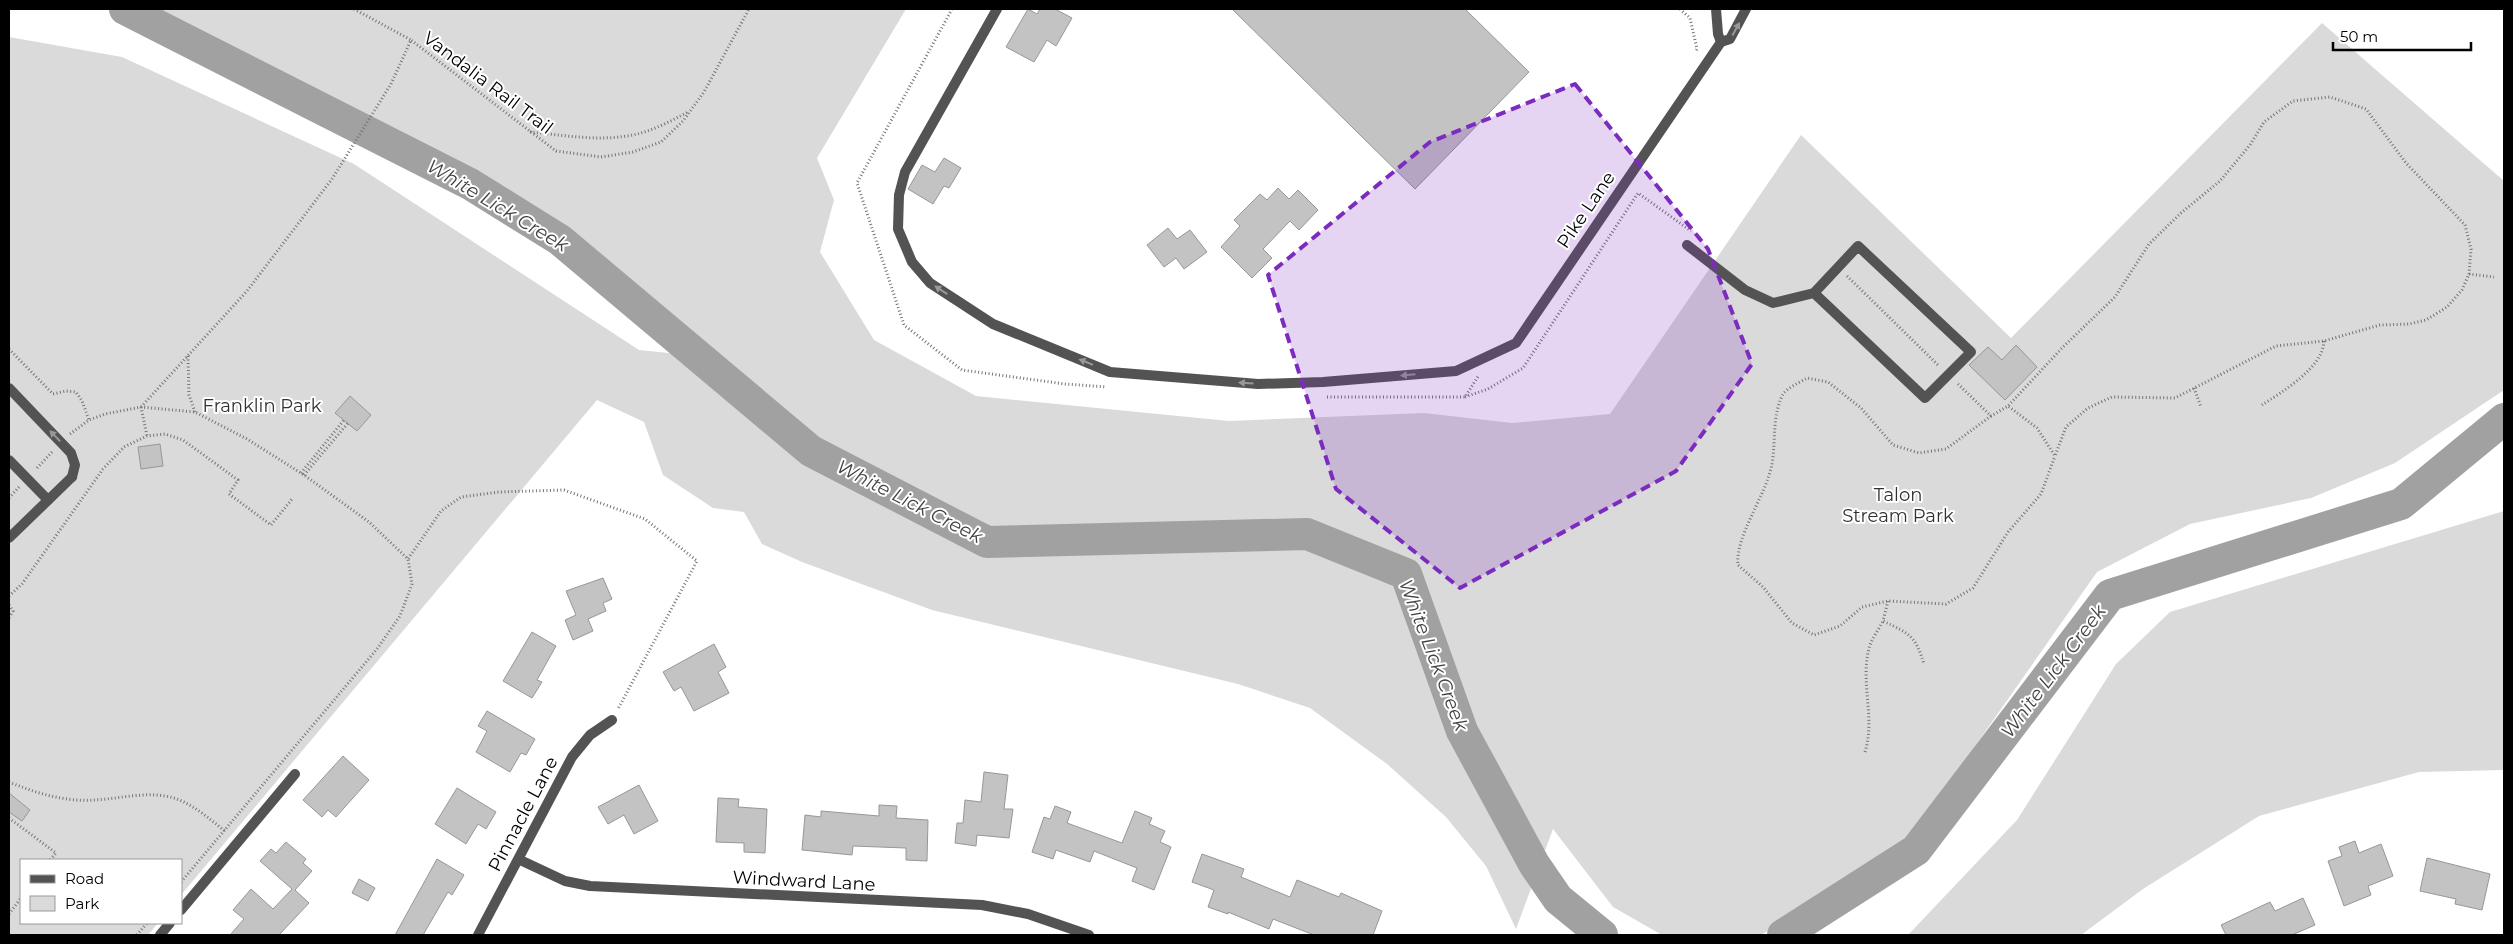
<svg xmlns="http://www.w3.org/2000/svg" width="2513" height="944" viewBox="0 0 2513 944" font-family="Montserrat,sans-serif">
<rect width="100%" height="100%" fill="#fff"/>
<!-- green -->
<path fill="#dadada" d="M 125,9 L 906,9 L 817,158 L 834,200 L 820,252 L 874,340 L 976,396 L 1229,421 L 1424,413 L 1512,423 L 1610,414 L 1801,135 L 2011,338 L 2322,23 L 2504,181 L 2504,390 L 2395,463 L 2311,498 L 2190,524 L 2097,572 L 1910,839 L 1816,902 L 1761,935 L 1662,935 L 1613,907 L 1553,829 L 1516,929 L 1486,866 L 1446,817 L 1387,764 L 1310,708 L 1238,684 L 932,610 L 802,562 L 762,544 L 744,512 L 713,508 L 663,475 L 644,422 L 597,400 L 181,895 L 181,860 L 21,860 L 21,923 L 158,923 L 148,935 L 9,935 L 9,37 L 122,57 L 354,164 L 639,350 L 698,356 L 560,240 L 470,184 Z
M 2504,511 L 2504,770 L 2419,772 L 2259,816 L 2143,889 L 2081,935 L 1908,935 L 2017,820 L 2116,664 L 2170,612 Z"/>
<g fill="none" stroke-linecap="round" stroke-linejoin="round">
<!-- river -->
<path stroke="#a1a1a1" stroke-width="32" d="M 125,9 L 470,184 L 560,240 L 811,451 L 987,542 L 1307,534 L 1406,574 L 1462,731 L 1534,864 L 1558,899 L 1602,935
M 1783,935 L 1916,850 L 2110,595 L 2401,504 L 2504,419"/>
</g>
<!-- building -->
<path fill="#c3c3c3" stroke="#979797" d="M 1028,9 L 1037,14 L 1040,9 L 1055,9 L 1072,18 L 1056,46 L 1047,40 L 1034,62 L 1006,47 Z
M 1232,9 L 1465,9 L 1529,72 L 1415,189 Z
M 944,158 L 961,168 L 949,188 L 944,186 L 933,204 L 908,189 L 922,165 L 935,172 Z
M 1278,188 L 1289,199 L 1298,190 L 1318,210 L 1299,230 L 1290,221 L 1263,249 L 1272,258 L 1252,278 L 1221,247 L 1240,226 L 1234,220 L 1260,194 L 1267,200 Z
M 1168,228 L 1177,239 L 1190,230 L 1207,252 L 1184,269 L 1176,258 L 1164,267 L 1147,245 Z
M 2016,345 L 2037,367 L 2005,400 L 1969,365 L 1988,347 L 2002,360 Z
M 350,396 L 371,415 L 357,431 L 335,413 Z
M 160,444 L 163,466 L 141,469 L 138,447 Z
M 603,578 L 612,599 L 603,603 L 606,611 L 588,619 L 593,631 L 573,640 L 565,620 L 576,615 L 566,591 Z
M 532,632 L 556,646 L 537,680 L 542,682 L 532,698 L 503,681 Z
M 714,644 L 726,667 L 718,672 L 729,693 L 694,711 L 681,687 L 674,691 L 663,672 Z
M 487,711 L 535,739 L 526,755 L 521,753 L 510,772 L 476,752 L 487,731 L 478,726 Z
M 343,756 L 369,780 L 336,817 L 328,810 L 322,817 L 303,800 Z
M 984,772 L 1008,775 L 1004,809 L 1013,809 L 1009,838 L 977,835 L 976,846 L 955,843 L 957,823 L 963,823 L 965,800 L 981,802 Z
M 639,785 L 658,821 L 634,834 L 624,815 L 608,824 L 598,807 Z
M 457,788 L 496,812 L 486,829 L 478,824 L 466,844 L 435,824 Z
M 9,793 L 30,810 L 22,821 L 9,812 Z
M 718,798 L 739,799 L 738,807 L 767,809 L 765,853 L 744,852 L 744,843 L 716,842 Z
M 879,805 L 897,806 L 896,818 L 928,820 L 927,861 L 906,860 L 906,848 L 853,846 L 852,855 L 802,850 L 805,815 L 821,817 L 821,811 L 879,816 Z
M 1055,806 L 1071,812 L 1067,823 L 1122,843 L 1135,811 L 1152,818 L 1149,824 L 1165,831 L 1160,842 L 1171,847 L 1154,890 L 1132,881 L 1137,868 L 1094,851 L 1090,862 L 1056,850 L 1053,859 L 1032,852 L 1044,817 L 1050,819 Z
M 2355,841 L 2359,853 L 2381,844 L 2393,876 L 2368,886 L 2371,895 L 2344,906 L 2328,861 L 2342,856 L 2339,847 Z
M 286,842 L 306,859 L 303,863 L 312,871 L 295,890 L 309,903 L 279,935 L 230,935 L 244,919 L 233,910 L 251,889 L 273,909 L 292,889 L 260,861 L 271,849 L 276,853 Z
M 1202,854 L 1244,869 L 1241,877 L 1290,897 L 1297,880 L 1339,897 L 1341,893 L 1382,911 L 1373,935 L 1314,935 L 1273,919 L 1269,929 L 1228,912 L 1228,914 L 1208,907 L 1214,890 L 1192,882 Z
M 2427,858 L 2490,874 L 2482,910 L 2455,904 L 2456,899 L 2420,891 Z
M 437,859 L 464,875 L 452,895 L 448,892 L 423,935 L 395,935 Z
M 359,879 L 375,888 L 368,901 L 352,893 Z
M 2303,898 L 2315,925 L 2292,935 L 2226,935 L 2221,925 L 2270,902 L 2275,911 Z"/>
<g fill="none" stroke-linecap="round" stroke-linejoin="round">
<!-- path -->
<path stroke="#757575" stroke-width="3" stroke-dasharray="1 2.5" stroke-linecap="butt" d="M 354,9 L 411,40
M 952,9 L 857,183 L 904,325 L 962,370 L 1065,384 L 1106,387
M 1680,9 L 1690,18 L 1697,49 L 1695,52
M 530,132 C 562,135 595,141 627,136 C 649,133 669,122 688,112
M 2469,274 L 2494,277
M 1847,276 L 1939,366
M 9,349 L 53,394 L 66,391 L 76,392 L 82,401 L 89,420
M 188,356 L 189,395 L 195,412
M 1958,384 L 1991,416 L 2008,406 L 2063,347 L 2115,297 L 2149,244 L 2181,213 L 2220,181 L 2250,145 L 2264,122 L 2293,101 L 2330,97 L 2366,109 L 2406,163 L 2465,225 L 2471,249 L 2469,274 L 2462,290 L 2447,307 L 2426,320 L 2409,324 L 2380,325 L 2324,341 L 2276,346 L 2175,398 L 2112,397 L 2088,408 L 2066,427 L 2055,456 L 2037,428 L 2008,406
M 2194,388 L 2201,407
M 1327,397 L 1465,397 L 1479,375
M 1465,397 L 1488,389 L 1523,368 L 1638,193 L 1691,231
M 2262,405 C 2283,391 2323,368 2324,341
M 141,407 L 247,291 L 332,179 L 391,84 L 411,40 L 556,151 L 601,157 L 633,152 L 661,142 L 683,121 L 704,92 L 749,9
M 141,407 L 147,436
M 1991,416 L 1946,449 L 1919,453 L 1893,445 L 1861,408 L 1828,382 L 1807,378 C 1799,383 1786,388 1782,396 C 1772,418 1776,440 1772,464 C 1766,496 1735,536 1738,565 L 1763,587 L 1792,623 L 1814,635 L 1840,626 L 1862,607 L 1888,601 L 1946,604 L 1973,588 L 2008,532 L 2041,494 L 2055,456
M 70,434 L 89,420 L 105,414 L 141,407 L 195,412 L 247,439 L 304,475 L 369,522 L 408,559 L 441,511 L 461,497 L 499,492 L 564,490 L 645,519 L 697,561 L 618,709
M 37,468 L 53,451
M 301,473 L 344,420
M 304,475 L 348,423
M 9,498 L 19,487
M 9,596 L 22,584 L 103,469 L 124,447 L 147,436 L 165,434 L 183,440 L 238,480 L 229,494 L 271,525 L 293,498
M 1888,601 L 1883,621 C 1910,634 1915,635 1924,664
M 9,605 L 13,611 L 9,618
M 1865,752 C 1876,717 1859,680 1870,645 C 1873,637 1879,629 1883,621
M 9,782 C 36,793 64,802 94,800 C 119,799 145,791 170,797 C 191,802 208,818 225,831
M 9,818 L 56,853 L 50,860
M 181,882 L 377,649 L 400,616 L 412,584 L 408,559
M 9,914 L 21,898
M 137,935 L 147,923"/>
<!-- service -->
<path stroke="#535353" stroke-width="10" d="M 1687,245 L 1745,290 L 1773,303 L 1814,293 L 1925,398 L 1971,352 L 1858,246 L 1814,293
M 9,388 L 71,453 L 75,465 L 72,477
M 9,460 L 48,500"/>
<!-- minor -->
<path stroke="#535353" stroke-width="10" d="M 997,9 L 905,172 L 899,195 L 898,229 L 912,262 L 930,283 L 993,324 L 1110,372 L 1258,384 L 1323,382 L 1456,371 L 1516,343 L 1721,42 L 1730,39 L 1746,9
M 1716,9 L 1718,34 L 1721,42
M 9,538 L 72,477
M 518,859 L 565,881 L 590,886 L 982,905 L 1028,914 L 1089,935
M 181,910 L 295,774
M 160,935 L 170,923
M 478,935 L 572,757 L 590,735 L 612,720"/>
</g>
<!-- one-way arrows -->
<defs><path id="oneway-solid" d="M-6-.8H1V-3.2L6.5 0L1 3.2V.8H-6Z" transform="scale(1.25)"/></defs>
<g fill="#989898">
<use href="#oneway-solid" transform="translate(1736 29) rotate(-61)"/>
<use href="#oneway-solid" transform="translate(941 290) rotate(-147)"/>
<use href="#oneway-solid" transform="translate(1086 362) rotate(-158)"/>
<use href="#oneway-solid" transform="translate(1408 375) rotate(175)"/>
<use href="#oneway-solid" transform="translate(1246 383) rotate(-176)"/>
<use href="#oneway-solid" transform="translate(55 436) rotate(-134)"/>
</g>
<!-- marked area -->
<path fill="#7b2cbf" fill-opacity="0.2" stroke="#7b2cbf" stroke-width="4" stroke-dasharray="10 6" stroke-linejoin="round" d="M 1575,84 L 1708,249 L 1752,364 L 1676,471 L 1460,588 L 1336,489 L 1268,275 L 1430,142 Z"/>
<g text-anchor="middle" stroke-width="4" stroke-linejoin="round" paint-order="stroke">
<!-- street labels -->
<g font-size="18" fill="#000" stroke="#fff">
<text transform="translate(488 83) rotate(37)" y="6">Vandalia Rail Trail</text>
<text transform="translate(1586 210) rotate(-56)" y="6">Pike Lane</text>
<text transform="translate(523 814) rotate(-62)" y="6">Pinnacle Lane</text>
<text transform="translate(804 881) rotate(3)" y="6">Windward Lane</text>
</g>
<!-- park labels -->
<g font-size="18" fill="#313131" stroke="#fff">
<text x="262" y="412">Franklin Park</text>
<text x="1898" y="501">Talon<tspan x="1898" dy="21">Stream Park</tspan></text>
</g>
<!-- water labels -->
<g font-size="19" font-style="italic" fill="#424242" stroke="#fff">
<text transform="translate(498 205) rotate(31)" y="7">White Lick Creek</text>
<text transform="translate(910 501) rotate(27)" y="7">White Lick Creek</text>
<text transform="translate(1434 655) rotate(69)" y="7">White Lick Creek</text>
<text transform="translate(2053 671) rotate(-53)" y="7">White Lick Creek</text>
</g>
</g>
<!-- border -->
<rect width="2513" height="944" fill="none" stroke="#000000" stroke-width="20"/>
<!-- legend -->
<rect x="20" y="859" width="162" height="65" fill="#ffffff" stroke="#999999"/>
<rect x="30" y="875" width="25" height="8" fill="#535353" stroke="#999999"/>
<text x="65" y="884" font-size="15" fill="#000000">Road</text>
<rect x="30" y="896" width="25" height="15" fill="#dadada" stroke="#999999"/>
<text x="65" y="909" font-size="15" fill="#000000">Park</text>
<!-- scale -->
<path d="M2333 42v8h138v-8" fill="none" stroke="#000000" stroke-width="2.5"/>
<text x="2340" y="42" font-size="15" fill="#000000" stroke="#ffffff" stroke-width="4" paint-order="stroke">50 m</text>
</svg>
